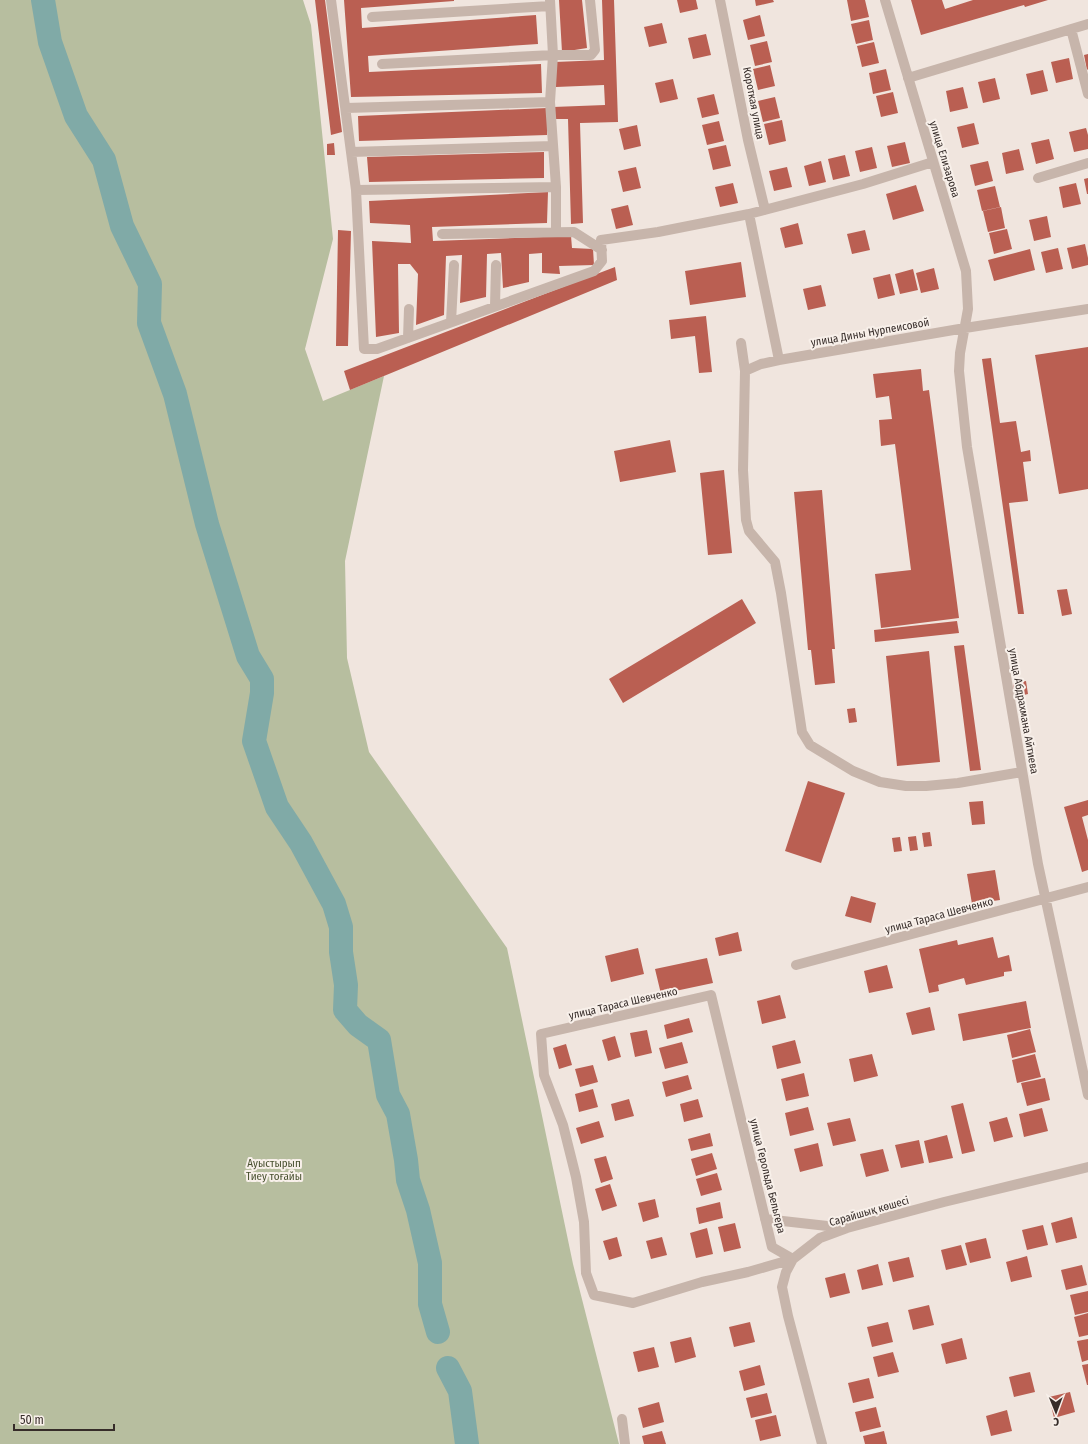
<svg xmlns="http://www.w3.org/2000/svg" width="1088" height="1444" viewBox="0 0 1088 1444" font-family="'Fira Sans Condensed',sans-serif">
<rect width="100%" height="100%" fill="#f0e5de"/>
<!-- green -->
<path fill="#b7be9f" d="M 0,0 L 303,0 L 311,25 L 333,239 L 305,349 L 323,401 L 384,376 L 345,561 L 347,658 L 369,752 L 507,948 L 573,1264 L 619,1444 L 0,1444 Z"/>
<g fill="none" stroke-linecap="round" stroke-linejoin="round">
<!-- river -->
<path stroke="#80aaa7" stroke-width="24" d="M 43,0 L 50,42 L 76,116 L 104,160 L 122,226 L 150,284 L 149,323 L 175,394 L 207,524 L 248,656 L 262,679 L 262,693 L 254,741 L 277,807 L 301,843 L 334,904 L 341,927 L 341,952 L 346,985 L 345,1010 L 358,1025 L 379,1040 L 388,1095 L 398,1114 L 406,1160 L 408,1180 L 418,1210 L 430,1263 L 430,1304 L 438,1332
M 448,1368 L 460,1391 L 467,1444"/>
</g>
<!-- building -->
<path fill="#ba5f52" d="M 315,0 L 325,0 L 342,132 L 331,135 Z
M 344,0 L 454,0 L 454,1 L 361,8 L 362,28 L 536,15 L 538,44 L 368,56 L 369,72 L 541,64 L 542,93 L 351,97 Z
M 559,0 L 582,0 L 587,48 L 562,52 Z
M 602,0 L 614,0 L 618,122 L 580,123 L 583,223 L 571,224 L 568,119 L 553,119 L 553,107 L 605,105 L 604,85 L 556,87 L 555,62 L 604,60 Z
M 677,0 L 696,0 L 698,9 L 680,13 Z
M 755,0 L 773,0 L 774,2 L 756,6 Z
M 847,0 L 865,0 L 869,17 L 851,21 Z
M 911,0 L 942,0 L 945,9 L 973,0 L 1048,0 L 1025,7 L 1024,5 L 921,35 Z
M 760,15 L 765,36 L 748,40 L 743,20 Z
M 869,20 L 873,40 L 856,44 L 851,24 Z
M 662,23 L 667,43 L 649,47 L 644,27 Z
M 706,34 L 711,55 L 693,59 L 688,38 Z
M 767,41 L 772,62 L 755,66 L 750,45 Z
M 874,42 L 879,63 L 862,67 L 857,46 Z
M 1088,54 L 1088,69 L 1087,70 L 1084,55 Z
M 1069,58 L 1073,79 L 1056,83 L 1051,62 Z
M 770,65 L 775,86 L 758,90 L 753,69 Z
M 886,69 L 891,90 L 873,94 L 869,73 Z
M 1043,70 L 1048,91 L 1031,95 L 1026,74 Z
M 995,78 L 1000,99 L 983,103 L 978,82 Z
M 673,79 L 678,99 L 660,103 L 655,83 Z
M 963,87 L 968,108 L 950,112 L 946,91 Z
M 893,92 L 898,113 L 881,117 L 876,96 Z
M 714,94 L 719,114 L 702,118 L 697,98 Z
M 775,97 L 780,118 L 763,122 L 758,101 Z
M 547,108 L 547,135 L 359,141 L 358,116 Z
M 782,120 L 786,141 L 769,145 L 764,124 Z
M 719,121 L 724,141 L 707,145 L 702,125 Z
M 974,123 L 979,144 L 962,148 L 957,127 Z
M 637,125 L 641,146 L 624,150 L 619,129 Z
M 1086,128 L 1088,135 L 1088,149 L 1074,152 L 1069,132 Z
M 1049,139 L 1054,159 L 1036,164 L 1031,143 Z
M 905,142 L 910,163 L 892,167 L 887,146 Z
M 334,143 L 335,155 L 327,155 L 327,144 Z
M 726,145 L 731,166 L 713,170 L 708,149 Z
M 872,147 L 877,168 L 860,172 L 855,151 Z
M 1019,149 L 1024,170 L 1006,174 L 1002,153 Z
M 544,152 L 544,178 L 369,182 L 367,157 Z
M 845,155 L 850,176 L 833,180 L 828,159 Z
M 821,161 L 826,182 L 809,186 L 804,166 Z
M 988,161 L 993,181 L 975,186 L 970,165 Z
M 636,167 L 641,188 L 623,192 L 618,171 Z
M 787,167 L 792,187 L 774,191 L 769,171 Z
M 1088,178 L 1088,194 L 1087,194 L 1084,179 Z
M 733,183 L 738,203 L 720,207 L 715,187 Z
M 1076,183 L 1081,204 L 1063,208 L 1059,187 Z
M 916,185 L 924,211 L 893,220 L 886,194 Z
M 995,186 L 1000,207 L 982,211 L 977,190 Z
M 548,192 L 547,223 L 432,227 L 433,241 L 571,236 L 572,248 L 593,249 L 594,265 L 559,266 L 560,274 L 542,273 L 542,253 L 529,254 L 529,282 L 503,288 L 501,253 L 487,254 L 486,297 L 460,303 L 462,255 L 446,256 L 444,315 L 416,325 L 418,274 L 410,264 L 398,264 L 399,333 L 376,337 L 372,241 L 411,243 L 410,225 L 370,223 L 369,201 Z
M 628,205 L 633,225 L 616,229 L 611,209 Z
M 1001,207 L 1005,228 L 988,232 L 983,211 Z
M 1047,216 L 1051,237 L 1034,241 L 1029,220 Z
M 798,223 L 803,244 L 785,248 L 780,228 Z
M 1007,229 L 1012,249 L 994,254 L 989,233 Z
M 338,230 L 351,231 L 348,346 L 336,346 Z
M 865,230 L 870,250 L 852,254 L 847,234 Z
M 1085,244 L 1088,258 L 1088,265 L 1072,269 L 1067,248 Z
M 1058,248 L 1063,269 L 1046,273 L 1041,252 Z
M 1030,249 L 1035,270 L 994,281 L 988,260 Z
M 741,262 L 746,297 L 690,305 L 685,271 Z
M 615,267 L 617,280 L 350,390 L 344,371 Z
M 934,268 L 939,289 L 921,293 L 916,273 Z
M 913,269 L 918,290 L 900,294 L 895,274 Z
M 890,274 L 895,295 L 878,299 L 873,278 Z
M 821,285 L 826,306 L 808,310 L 803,289 Z
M 706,316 L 712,372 L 699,373 L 695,336 L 671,339 L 669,320 Z
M 1088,347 L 1088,489 L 1059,494 L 1035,355 Z
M 991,358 L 1000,423 L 1016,421 L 1021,452 L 1030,450 L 1031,461 L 1023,462 L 1028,501 L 1009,503 L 1024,614 L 1018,614 L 982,359 Z
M 921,369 L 923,391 L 929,390 L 959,618 L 881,628 L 875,574 L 911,570 L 895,444 L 881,446 L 879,420 L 892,419 L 889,396 L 876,398 L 873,374 Z
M 670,440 L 676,472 L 620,482 L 614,451 Z
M 724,470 L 732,553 L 708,555 L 700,473 Z
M 822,490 L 835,649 L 832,649 L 835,683 L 815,685 L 811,650 L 808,650 L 794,492 Z
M 1067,589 L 1072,614 L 1062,616 L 1057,590 Z
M 742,599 L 756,623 L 623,703 L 609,679 Z
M 957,621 L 959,633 L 875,642 L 874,630 Z
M 964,645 L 981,770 L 970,771 L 954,646 Z
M 929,651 L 940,762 L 897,766 L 886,656 Z
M 1026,681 L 1028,694 L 1015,697 L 1013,683 Z
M 855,708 L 857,722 L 849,723 L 847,709 Z
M 808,781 L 845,793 L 821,863 L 785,851 Z
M 1088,800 L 1088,815 L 1082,817 L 1088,840 L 1088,870 L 1082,872 L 1064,807 Z
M 983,801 L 985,824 L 972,825 L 969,802 Z
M 930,832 L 932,846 L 924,847 L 922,833 Z
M 916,836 L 918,850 L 910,851 L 908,837 Z
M 900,837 L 902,851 L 894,852 L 892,838 Z
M 995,870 L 1000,900 L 972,904 L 967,874 Z
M 851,896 L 876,903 L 871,923 L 845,916 Z
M 738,932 L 742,951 L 719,956 L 715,938 Z
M 993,937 L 998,958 L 1009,955 L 1012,971 L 1004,972 L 1004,976 L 966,985 L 964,978 L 938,985 L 939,991 L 929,993 L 919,949 L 957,940 L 958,945 Z
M 638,948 L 644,974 L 611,982 L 605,956 Z
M 707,958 L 713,983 L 661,994 L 655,969 Z
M 887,965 L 893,988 L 869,993 L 864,971 Z
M 780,995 L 786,1018 L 762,1024 L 757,1001 Z
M 1026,1001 L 1031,1028 L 963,1041 L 958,1014 Z
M 930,1007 L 935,1030 L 912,1035 L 906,1013 Z
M 689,1018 L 693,1032 L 667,1039 L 664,1025 Z
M 1030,1029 L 1036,1052 L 1012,1058 L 1007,1035 Z
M 647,1030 L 652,1053 L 635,1057 L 630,1033 Z
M 615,1036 L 621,1057 L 608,1061 L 602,1040 Z
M 795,1040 L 801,1063 L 777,1069 L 772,1046 Z
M 682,1042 L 688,1063 L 665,1069 L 659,1048 Z
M 566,1044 L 572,1065 L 559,1069 L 553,1048 Z
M 872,1054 L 878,1076 L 854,1082 L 849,1059 Z
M 1035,1054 L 1041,1077 L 1017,1083 L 1012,1060 Z
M 593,1065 L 598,1082 L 580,1087 L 575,1069 Z
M 804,1073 L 809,1096 L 786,1101 L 781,1079 Z
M 688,1075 L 692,1089 L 666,1097 L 662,1082 Z
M 1045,1078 L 1050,1100 L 1027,1106 L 1021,1083 Z
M 593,1089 L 598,1107 L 579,1112 L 575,1094 Z
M 629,1099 L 634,1116 L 615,1121 L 611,1104 Z
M 698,1099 L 703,1117 L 684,1122 L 680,1104 Z
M 963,1103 L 975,1151 L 962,1154 L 951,1106 Z
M 808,1107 L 814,1130 L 790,1136 L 785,1113 Z
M 1042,1108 L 1048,1131 L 1024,1137 L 1019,1114 Z
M 1007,1117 L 1013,1137 L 994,1142 L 989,1122 Z
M 850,1118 L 856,1141 L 833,1146 L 827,1123 Z
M 599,1121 L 604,1137 L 581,1144 L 576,1128 Z
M 710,1133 L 713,1146 L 691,1151 L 688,1139 Z
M 947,1135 L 953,1158 L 929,1163 L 924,1141 Z
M 919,1140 L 924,1163 L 901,1168 L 895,1145 Z
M 818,1143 L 823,1166 L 800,1172 L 794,1149 Z
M 883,1149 L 889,1171 L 866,1177 L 860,1154 Z
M 712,1153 L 717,1169 L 696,1176 L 691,1159 Z
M 606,1156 L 613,1179 L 601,1183 L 594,1159 Z
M 717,1173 L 722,1190 L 701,1196 L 696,1179 Z
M 610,1184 L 617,1206 L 602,1211 L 595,1189 Z
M 655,1199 L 659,1217 L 643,1222 L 638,1203 Z
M 720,1202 L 723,1218 L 699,1224 L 696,1208 Z
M 1072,1217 L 1077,1238 L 1056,1243 L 1051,1223 Z
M 735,1223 L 741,1248 L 724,1252 L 718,1227 Z
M 1043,1225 L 1048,1245 L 1027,1250 L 1022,1230 Z
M 707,1228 L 713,1254 L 696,1258 L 690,1233 Z
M 617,1237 L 622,1256 L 609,1260 L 603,1241 Z
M 662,1237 L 667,1255 L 651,1259 L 646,1241 Z
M 986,1238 L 991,1258 L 970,1263 L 965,1243 Z
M 961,1245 L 967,1265 L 946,1270 L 941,1250 Z
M 1027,1256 L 1032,1277 L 1011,1282 L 1006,1262 Z
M 909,1257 L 914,1277 L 893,1282 L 888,1262 Z
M 878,1264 L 883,1285 L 862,1290 L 857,1270 Z
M 1082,1265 L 1087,1285 L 1066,1290 L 1061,1270 Z
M 845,1273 L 850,1293 L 830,1298 L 825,1278 Z
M 1088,1291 L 1088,1312 L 1075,1315 L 1070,1295 Z
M 929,1305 L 934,1325 L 913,1330 L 908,1310 Z
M 1088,1313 L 1088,1335 L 1079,1337 L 1074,1317 Z
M 750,1322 L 755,1342 L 734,1347 L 729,1327 Z
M 888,1322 L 893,1342 L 872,1347 L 867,1327 Z
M 691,1337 L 696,1357 L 675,1363 L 670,1342 Z
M 962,1338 L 967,1359 L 946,1364 L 941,1344 Z
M 1088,1339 L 1088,1360 L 1082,1362 L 1077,1341 Z
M 654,1347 L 659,1367 L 638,1372 L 633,1352 Z
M 893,1352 L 899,1372 L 878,1377 L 873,1357 Z
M 1088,1364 L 1088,1385 L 1087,1385 L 1082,1365 Z
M 760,1365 L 765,1385 L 744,1391 L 739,1371 Z
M 1030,1372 L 1035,1392 L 1014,1397 L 1009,1377 Z
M 869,1378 L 874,1398 L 853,1403 L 848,1383 Z
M 1070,1392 L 1075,1412 L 1054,1418 L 1049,1397 Z
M 767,1393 L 772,1413 L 751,1418 L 746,1398 Z
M 659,1402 L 664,1422 L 643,1428 L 638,1408 Z
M 876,1407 L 881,1427 L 860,1432 L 855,1412 Z
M 1007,1410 L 1012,1431 L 991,1436 L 986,1416 Z
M 776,1415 L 781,1436 L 760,1441 L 755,1420 Z
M 662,1431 L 666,1444 L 644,1444 L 642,1436 Z
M 884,1431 L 887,1444 L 865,1444 L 863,1436 Z"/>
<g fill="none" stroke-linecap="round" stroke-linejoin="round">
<!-- minor -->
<path stroke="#c7b5ab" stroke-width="10" d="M 331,0 L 356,190 L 364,349 L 377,349 L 594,271 L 602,261 L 601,240 L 658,232 L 749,214 L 863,184 L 933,162
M 550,0 L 553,55 L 550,102 L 556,187 L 556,232
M 720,0 L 748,140 L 765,210
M 885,0 L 966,271 L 968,309 L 960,353 L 959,371 L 967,447 L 1038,864 L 1088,1095
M 372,17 L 550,6
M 1071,29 L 1088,94
M 382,64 L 553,55 L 591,55 L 595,50 L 590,0
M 908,78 L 1088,24
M 346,108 L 550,102
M 351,152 L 553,146
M 1038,178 L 1088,163
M 356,190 L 556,187
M 749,214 L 779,360
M 442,234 L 574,232 L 602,250
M 495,306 L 496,265
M 451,322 L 454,265
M 408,338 L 409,309
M 741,343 L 745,371 L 743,470 L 746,520 L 749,531 L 775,562 L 781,593 L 802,732 L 810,745 L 853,771 L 880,782 L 906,786 L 926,786 L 958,783 L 1022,772
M 745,371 L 761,364 L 779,360 L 965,328 L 1088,309
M 796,965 L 1088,887
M 765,1219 L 845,1228
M 793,1259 L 772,1247 L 711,995 L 541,1034 L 544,1075 L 563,1125 L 576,1177 L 584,1222 L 586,1273 L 594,1295 L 633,1303 L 702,1282 L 748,1272 L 793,1259 L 820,1238 L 847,1228 L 944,1202 L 1088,1167
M 793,1259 L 786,1272 L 782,1287 L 788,1316 L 822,1444
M 622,1419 L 625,1444"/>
</g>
<g text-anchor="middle" stroke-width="4" stroke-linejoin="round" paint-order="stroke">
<!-- street labels -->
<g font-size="11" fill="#362c29" stroke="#f8f0ea">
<text transform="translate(754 103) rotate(79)" y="4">Короткая улица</text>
<text transform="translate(945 159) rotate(73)" y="4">улица Елизарова</text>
<text transform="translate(870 332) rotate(-10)" y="4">улица Дины Нурпеисовой</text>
<text transform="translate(1024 711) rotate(80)" y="4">улица Абдрахмана Айтиева</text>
<text transform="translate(939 915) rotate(-15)" y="4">улица Тараса Шевченко</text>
<text transform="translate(623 1003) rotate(-13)" y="4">улица Тараса Шевченко</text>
<text transform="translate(768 1176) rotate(76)" y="4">улица Герольда Бельгера</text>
<text transform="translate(869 1211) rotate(-16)" y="4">Сарайшық көшесі</text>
</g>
<!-- park labels -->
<g font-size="11" fill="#495130" stroke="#f8f0ea">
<text x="274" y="1167">Ауыстырып<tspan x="274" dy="13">Тиеу тоғайы</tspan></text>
</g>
</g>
<!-- north arrow -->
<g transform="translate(1056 1412) rotate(179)" stroke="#f8f0ea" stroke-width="3" paint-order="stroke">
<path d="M0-3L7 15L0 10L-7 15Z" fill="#362c29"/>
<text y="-6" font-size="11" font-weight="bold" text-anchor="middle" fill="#362c29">С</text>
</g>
<!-- scale -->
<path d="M14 1424v6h100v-6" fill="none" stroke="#362c29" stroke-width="2"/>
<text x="20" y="1424" font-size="12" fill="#362c29" stroke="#f8f0ea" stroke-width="3" paint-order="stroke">50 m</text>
</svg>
